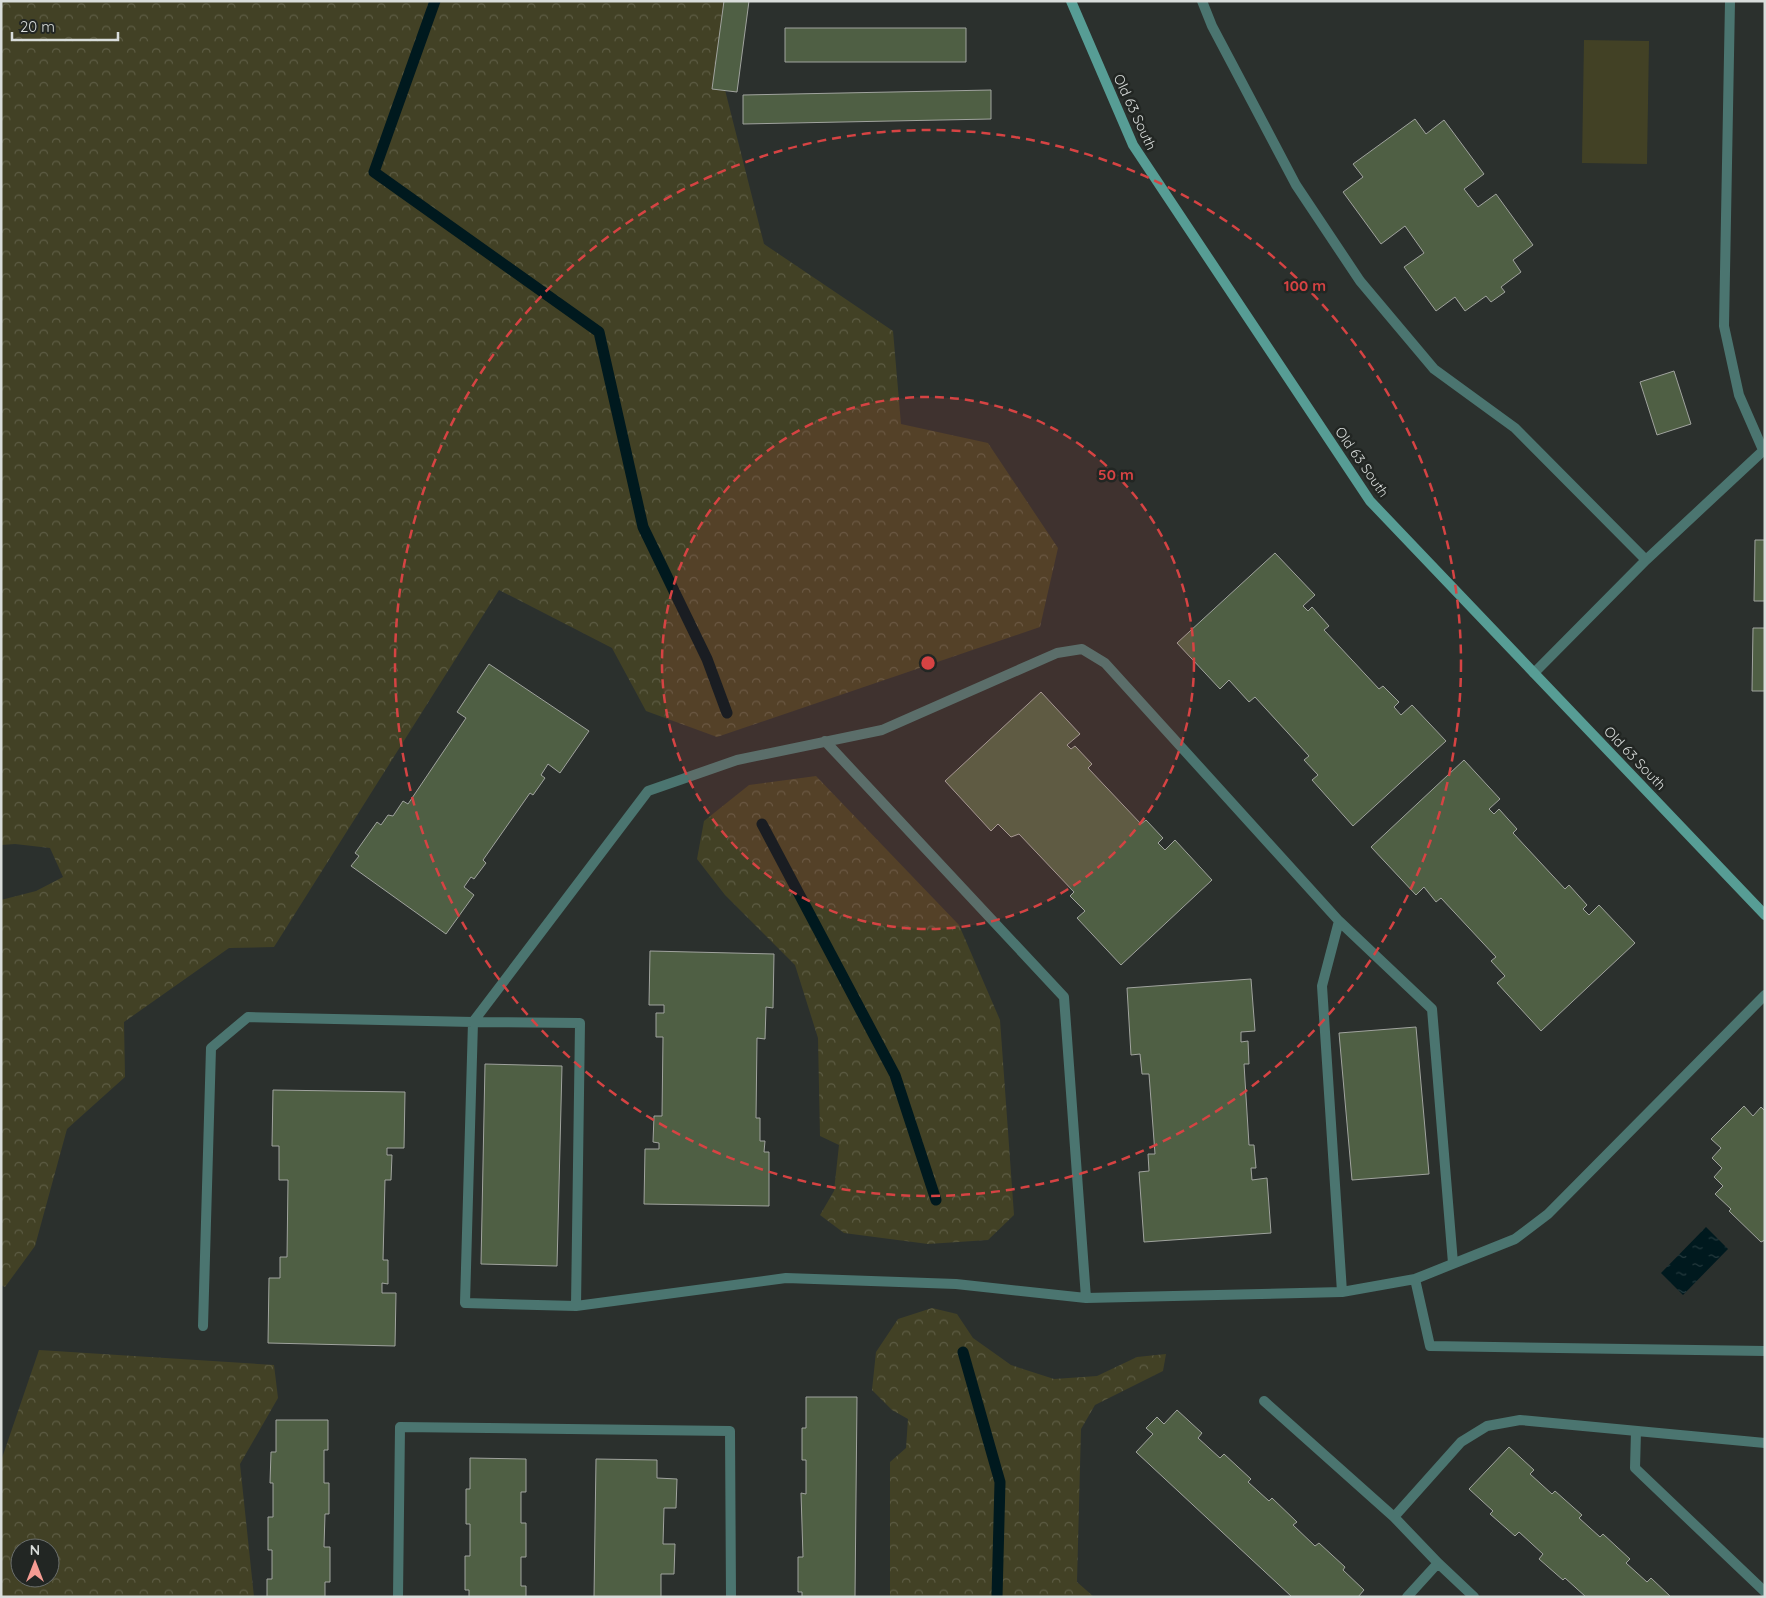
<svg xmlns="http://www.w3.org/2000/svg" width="1766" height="1598" viewBox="0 0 1766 1598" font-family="Quicksand,sans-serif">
<defs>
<pattern id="forest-crowns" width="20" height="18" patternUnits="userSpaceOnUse" patternTransform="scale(1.25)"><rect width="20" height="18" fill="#424125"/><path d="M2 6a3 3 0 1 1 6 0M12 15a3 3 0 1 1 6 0" fill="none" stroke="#5d5c44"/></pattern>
<pattern id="water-ripples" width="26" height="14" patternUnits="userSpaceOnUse" patternTransform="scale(1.25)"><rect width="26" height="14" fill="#00191e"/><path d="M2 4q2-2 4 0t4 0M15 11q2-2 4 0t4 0" fill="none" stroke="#253a3e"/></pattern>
</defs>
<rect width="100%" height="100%" fill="#2b302d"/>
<!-- green -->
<path fill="#424125" d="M 1584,40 L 1649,41 L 1647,164 L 1582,163 Z"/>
<!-- forest -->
<path fill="url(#forest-crowns)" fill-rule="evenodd" d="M 1,1 L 733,1 L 724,86 L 764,244 L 893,331 L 901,424 L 988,443 L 1058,548 L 1040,627 L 717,737 L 646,711 L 612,648 L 499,590 L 274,947 L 229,948 L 124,1022 L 125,1077 L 67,1129 L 35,1246 L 5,1287 L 1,1285 L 1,900 L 36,891 L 63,877 L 50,848 L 15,844 L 1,845 Z
M 816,776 L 959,925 L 1000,1020 L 1014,1215 L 988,1240 L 928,1244 L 844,1233 L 820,1215 L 834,1191 L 839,1145 L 820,1136 L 818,1038 L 795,965 L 725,895 L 697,859 L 704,821 L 749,785 Z
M 932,1308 L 957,1314 L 973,1338 L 1011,1365 L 1054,1379 L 1097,1376 L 1137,1357 L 1166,1354 L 1163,1371 L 1095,1405 L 1081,1429 L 1077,1582 L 1094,1597 L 890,1597 L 890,1462 L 906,1448 L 908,1419 L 892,1410 L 872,1390 L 876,1352 L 898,1319 Z
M 39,1350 L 274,1365 L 278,1398 L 240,1464 L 254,1597 L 1,1597 L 1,1461 ZM 20,1548 L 50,1548 L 50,1578 L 20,1578 Z"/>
<!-- water -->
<path fill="url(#water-ripples)" d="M 1706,1227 L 1728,1249 L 1683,1295 L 1661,1273 Z"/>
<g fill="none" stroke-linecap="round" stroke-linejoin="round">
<!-- stream -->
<path stroke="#00191e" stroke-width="11" d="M 435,1 L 374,172 L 599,332 L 643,527 L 707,659 L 727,713
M 762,824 L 895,1075 L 936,1200
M 963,1352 L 1000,1482 L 997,1597"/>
</g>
<!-- building -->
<path fill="#4f5f44" stroke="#a0a39e" d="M 724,1 L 749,1 L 737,92 L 712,89 Z
M 785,28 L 966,28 L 966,62 L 785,62 Z
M 991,90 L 991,119 L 743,124 L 743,95 Z
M 1415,119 L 1426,134 L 1444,120 L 1484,174 L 1464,189 L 1478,207 L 1496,194 L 1533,245 L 1513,260 L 1521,272 L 1501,287 L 1505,292 L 1491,302 L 1486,296 L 1465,311 L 1455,297 L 1436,311 L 1404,267 L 1424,253 L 1405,226 L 1381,244 L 1343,192 L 1363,177 L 1353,164 Z
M 1674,371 L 1691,424 L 1657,435 L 1640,382 Z
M 1755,540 L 1765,540 L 1765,601 L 1754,601 Z
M 1275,553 L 1315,595 L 1303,606 L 1308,611 L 1312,607 L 1329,626 L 1324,630 L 1379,689 L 1383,686 L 1399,702 L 1394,707 L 1401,715 L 1412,705 L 1446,741 L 1353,826 L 1312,780 L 1318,775 L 1304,760 L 1309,756 L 1255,697 L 1249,702 L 1229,680 L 1220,689 L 1177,643 Z
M 1753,628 L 1765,628 L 1765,691 L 1752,691 Z
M 489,664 L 589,731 L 560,773 L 548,764 L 541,775 L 545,778 L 533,795 L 530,793 L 483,860 L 486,863 L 474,879 L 471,877 L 464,887 L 474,895 L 446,934 L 351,866 L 359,856 L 355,853 L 377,822 L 381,825 L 388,815 L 393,816 L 403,801 L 408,804 L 466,718 L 457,712 Z
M 1041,692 L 1080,734 L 1067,745 L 1071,749 L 1075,746 L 1092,764 L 1088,768 L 1141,824 L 1146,820 L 1163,838 L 1158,843 L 1165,850 L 1175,840 L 1212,880 L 1121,965 L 1077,918 L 1085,911 L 1070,896 L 1074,892 L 1019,834 L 1011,837 L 998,824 L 991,831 L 945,781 Z
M 1464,760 L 1500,799 L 1489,809 L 1494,814 L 1499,809 L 1517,829 L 1513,833 L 1565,889 L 1569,885 L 1587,905 L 1583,909 L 1589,915 L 1599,905 L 1635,943 L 1541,1031 L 1497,983 L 1505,976 L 1491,961 L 1496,957 L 1441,898 L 1436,902 L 1424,887 L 1416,895 L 1371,847 Z
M 650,951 L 774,954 L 773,1008 L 766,1007 L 765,1039 L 757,1038 L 756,1118 L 760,1118 L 760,1141 L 765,1141 L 764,1152 L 769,1152 L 769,1206 L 644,1204 L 645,1149 L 659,1149 L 659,1143 L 653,1142 L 654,1116 L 662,1116 L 663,1037 L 656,1037 L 656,1013 L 664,1013 L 664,1005 L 649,1005 Z
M 1251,979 L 1255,1031 L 1241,1032 L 1241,1042 L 1248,1041 L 1249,1064 L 1244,1064 L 1249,1145 L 1254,1145 L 1256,1168 L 1251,1168 L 1252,1180 L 1267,1178 L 1271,1233 L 1144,1242 L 1139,1172 L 1149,1171 L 1148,1154 L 1155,1154 L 1149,1074 L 1142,1074 L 1140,1054 L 1131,1055 L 1127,988 Z
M 1416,1027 L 1429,1174 L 1352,1180 L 1339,1033 Z
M 485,1064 L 562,1066 L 557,1266 L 481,1264 Z
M 273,1090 L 405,1092 L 404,1148 L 387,1148 L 387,1155 L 392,1155 L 391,1180 L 385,1180 L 383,1260 L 388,1260 L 388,1284 L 382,1283 L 382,1293 L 396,1293 L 395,1346 L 268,1343 L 269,1278 L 280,1278 L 280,1257 L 287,1257 L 288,1180 L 279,1180 L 279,1146 L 272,1146 Z
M 1744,1106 L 1753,1116 L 1761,1107 L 1765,1111 L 1765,1240 L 1761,1242 L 1729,1211 L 1731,1209 L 1715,1194 L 1723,1186 L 1714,1177 L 1722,1168 L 1712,1158 L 1721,1148 L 1711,1139 Z
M 806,1397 L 857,1397 L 855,1597 L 802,1597 L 802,1592 L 798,1592 L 798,1557 L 803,1557 L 801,1493 L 806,1494 L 806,1460 L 802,1460 L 802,1428 L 806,1428 Z
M 1177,1410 L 1202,1433 L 1198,1438 L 1220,1458 L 1224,1454 L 1251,1479 L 1248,1482 L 1269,1501 L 1272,1498 L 1297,1522 L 1293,1525 L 1315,1546 L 1319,1543 L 1345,1567 L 1343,1570 L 1364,1590 L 1358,1597 L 1292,1597 L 1136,1452 L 1153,1434 L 1146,1428 L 1157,1417 L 1164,1424 Z
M 276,1420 L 328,1420 L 328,1450 L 324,1450 L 324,1483 L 329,1483 L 329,1514 L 325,1514 L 324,1547 L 330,1547 L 330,1582 L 325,1582 L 325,1597 L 267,1597 L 267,1579 L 272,1579 L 272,1550 L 268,1550 L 268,1517 L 273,1517 L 273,1483 L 270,1483 L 271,1452 L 276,1452 Z
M 1509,1447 L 1534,1470 L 1530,1474 L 1552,1494 L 1555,1491 L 1582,1515 L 1579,1518 L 1600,1537 L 1603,1534 L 1630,1559 L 1626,1563 L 1647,1582 L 1651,1578 L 1671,1597 L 1586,1597 L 1565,1578 L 1563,1580 L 1539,1559 L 1543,1554 L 1519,1532 L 1515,1536 L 1490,1514 L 1493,1511 L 1469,1489 Z
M 470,1458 L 526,1459 L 526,1492 L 521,1492 L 521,1523 L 526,1523 L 526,1557 L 521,1557 L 521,1586 L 526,1586 L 526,1597 L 469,1597 L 469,1590 L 465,1590 L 465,1556 L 470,1556 L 470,1524 L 466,1524 L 466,1489 L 470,1489 Z
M 596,1459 L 657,1460 L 657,1478 L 677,1479 L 676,1508 L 664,1508 L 663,1544 L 675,1544 L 674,1574 L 661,1574 L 661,1597 L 594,1597 Z"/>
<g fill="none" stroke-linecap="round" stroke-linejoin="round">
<!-- lane -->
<path stroke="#4b7570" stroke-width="10" d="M 1202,1 L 1212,26 L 1296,185 L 1360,281 L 1434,369 L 1515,428 L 1646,560
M 1730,1 L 1724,326 L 1739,395 L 1763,450
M 1534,673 L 1646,560 L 1765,449
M 825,741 L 1064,997 L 1086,1298 L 1342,1292
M 1339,921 L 1322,986 L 1342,1292 L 1415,1279 L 1515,1239 L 1548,1214 L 1765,995
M 1415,1279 L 1430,1346 L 1765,1351
M 576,1306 L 580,1023 L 473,1022 L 465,1303 L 576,1306 L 786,1278 L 956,1284 L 1086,1298
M 203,1326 L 211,1048 L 248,1017 L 473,1022 L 648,791 L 737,760 L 882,730 L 1057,653 L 1082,649 L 1105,663 L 1339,921 L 1432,1009 L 1453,1263
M 1264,1401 L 1394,1517
M 1636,1431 L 1635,1468 L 1765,1592
M 1438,1563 L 1474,1597
M 398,1597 L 400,1427 L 730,1431 L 731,1597
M 1407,1597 L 1438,1563 L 1394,1517 L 1461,1442 L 1487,1426 L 1520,1420 L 1765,1443"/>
<!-- secondary -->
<path stroke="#579d95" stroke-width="10" d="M 1071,1 L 1133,145 L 1370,501 L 1765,915"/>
</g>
<!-- distance rings -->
<circle cx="928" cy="663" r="266" fill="#d64343" fill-opacity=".12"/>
<g fill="none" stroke="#d64343" stroke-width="2.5" stroke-dasharray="9 6">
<circle cx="928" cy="663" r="266"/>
<circle cx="928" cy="663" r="533"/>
</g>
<g text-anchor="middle" stroke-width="5" stroke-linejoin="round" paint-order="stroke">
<!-- street labels -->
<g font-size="14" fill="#d9dddb" stroke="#222623">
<text transform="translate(1135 112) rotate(65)" y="5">Old 63 South</text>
<text transform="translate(1362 462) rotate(55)" y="5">Old 63 South</text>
<text transform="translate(1635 758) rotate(46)" y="5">Old 63 South</text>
</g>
</g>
<circle cx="928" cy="663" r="8" fill="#d64343" stroke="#222623" stroke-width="2.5"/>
<g font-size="15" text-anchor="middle" font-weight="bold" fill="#d64343" stroke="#222623" stroke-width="5" stroke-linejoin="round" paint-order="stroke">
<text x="1305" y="291">100 m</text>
<text x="1116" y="480">50 m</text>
</g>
<!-- border -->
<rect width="1766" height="1598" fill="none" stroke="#d9dddb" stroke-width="5"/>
<!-- north arrow -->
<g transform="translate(35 1563)"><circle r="24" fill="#222623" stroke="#6b6f6d"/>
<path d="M0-4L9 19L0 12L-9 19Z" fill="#f59c93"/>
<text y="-8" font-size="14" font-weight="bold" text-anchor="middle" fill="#d9dddb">N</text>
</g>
<!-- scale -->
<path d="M12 32v8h106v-8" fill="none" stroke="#d9dddb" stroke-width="2.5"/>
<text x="20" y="32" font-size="15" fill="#d9dddb" stroke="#222623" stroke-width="4" paint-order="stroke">20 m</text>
</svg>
